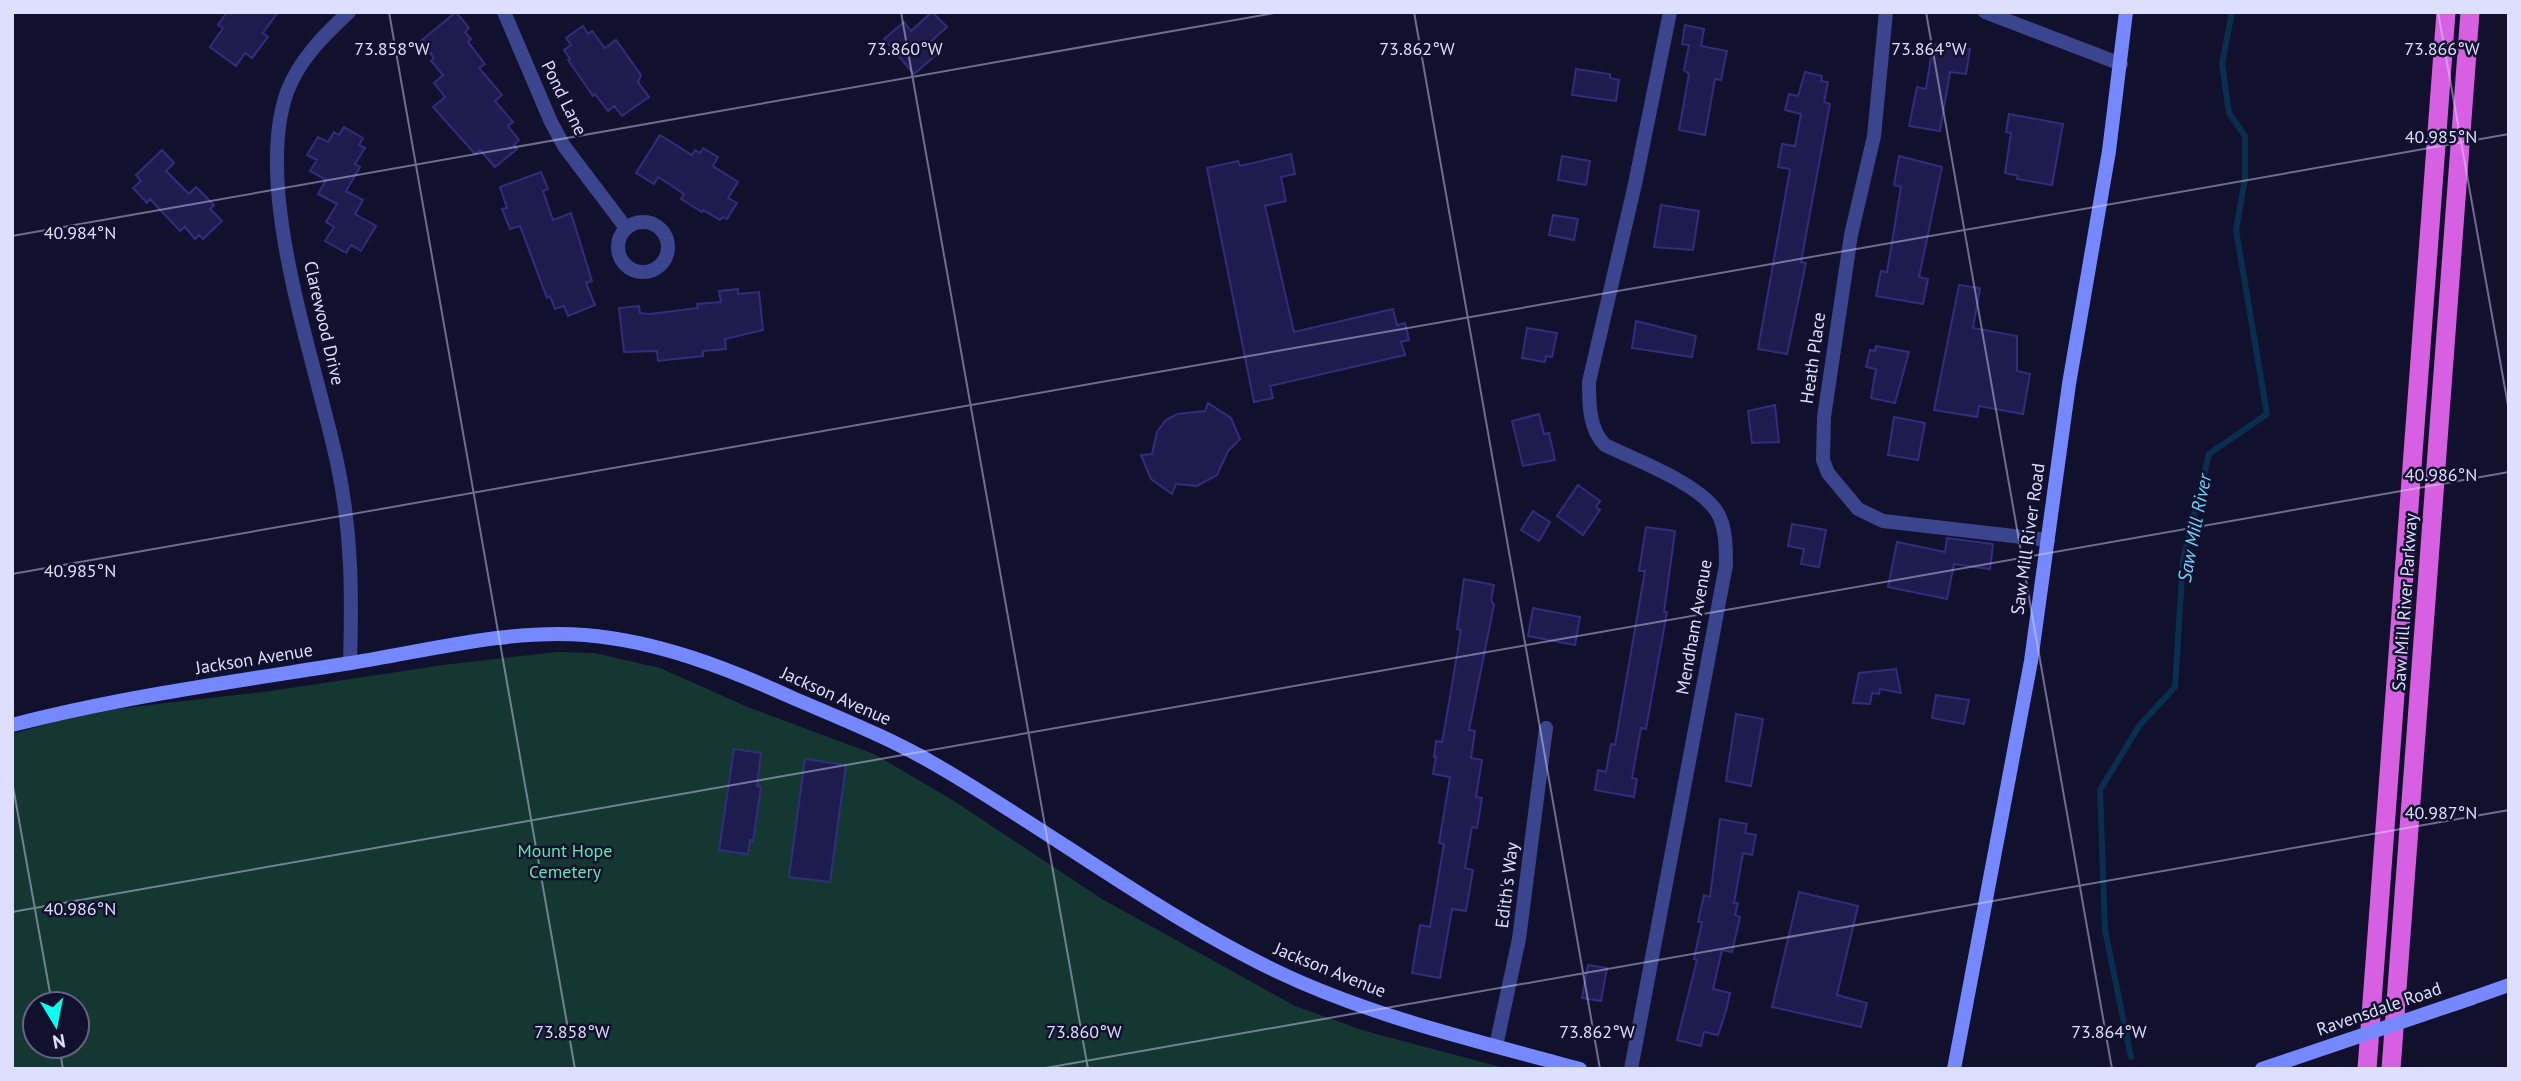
<svg xmlns="http://www.w3.org/2000/svg" width="2521" height="1081" viewBox="0 0 2521 1081" font-family="'PT Sans',sans-serif">
<rect width="100%" height="100%" fill="#11112e"/>
<!-- green -->
<path fill="#143831" fill-rule="evenodd" d="M 557,652 L 594,653 L 660,668 L 750,708 L 874,754 L 954,801 L 1102,899 L 1295,1006 L 1365,1031 L 1508,1069 L 12,1069 L 12,734 L 89,712 L 271,691 L 443,665 ZM 35,1004 L 77,1004 L 77,1046 L 35,1046 Z"/>
<g fill="none" stroke-linecap="round" stroke-linejoin="round">
<!-- stream -->
<path stroke="#092e4e" stroke-width="6" d="M 2131,1057 L 2105,930 L 2100,790 L 2139,726 L 2175,687 L 2183,560 L 2209,454 L 2267,414 L 2236,230 L 2245,179 L 2245,136 L 2229,113 L 2222,64 L 2232,12"/>
</g>
<!-- building -->
<path fill="#1e1c4f" stroke="#302e7c" stroke-width="2" d="M 227,12 L 278,12 L 263,33 L 268,37 L 252,58 L 245,53 L 236,66 L 210,47 L 223,28 L 218,25 Z
M 456,12 L 469,28 L 465,32 L 471,39 L 468,42 L 485,64 L 479,68 L 502,95 L 495,101 L 513,122 L 508,126 L 519,140 L 514,145 L 517,149 L 495,167 L 480,150 L 475,154 L 433,107 L 445,97 L 434,83 L 443,75 L 431,61 L 434,58 L 421,41 Z
M 932,12 L 947,27 L 927,45 L 936,55 L 914,74 L 884,39 L 904,22 L 911,31 Z
M 1685,25 L 1704,29 L 1701,46 L 1727,51 L 1721,80 L 1715,79 L 1705,135 L 1679,130 L 1689,74 L 1684,70 L 1689,45 L 1682,44 Z
M 583,26 L 588,34 L 592,31 L 605,48 L 616,40 L 641,75 L 638,82 L 649,97 L 622,116 L 614,106 L 608,111 L 595,94 L 593,96 L 568,60 L 570,59 L 564,50 L 571,45 L 566,38 Z
M 1933,44 L 1970,49 L 1966,74 L 1950,72 L 1940,131 L 1909,126 L 1917,87 L 1926,89 Z
M 1576,69 L 1610,74 L 1610,78 L 1619,80 L 1616,101 L 1572,95 Z
M 1805,72 L 1822,76 L 1821,81 L 1828,82 L 1824,102 L 1830,104 L 1801,262 L 1806,263 L 1787,354 L 1758,349 L 1790,169 L 1778,167 L 1782,144 L 1795,146 L 1801,114 L 1785,110 L 1789,94 L 1798,96 Z
M 2009,114 L 2063,124 L 2052,185 L 2017,179 L 2018,176 L 2005,173 L 2011,133 L 2006,132 Z
M 344,127 L 363,138 L 359,145 L 365,148 L 355,164 L 360,167 L 346,191 L 363,200 L 355,214 L 376,226 L 361,251 L 351,245 L 346,253 L 325,241 L 334,227 L 326,222 L 337,204 L 318,194 L 326,180 L 310,171 L 317,160 L 307,155 L 318,137 L 328,142 L 334,132 L 339,135 Z
M 660,135 L 692,155 L 695,150 L 700,153 L 703,148 L 718,157 L 713,166 L 738,182 L 728,198 L 737,203 L 727,219 L 723,217 L 720,220 L 703,210 L 702,212 L 681,199 L 684,194 L 658,177 L 654,184 L 636,173 Z
M 162,150 L 174,163 L 166,171 L 189,194 L 196,187 L 214,205 L 210,209 L 222,221 L 203,239 L 199,235 L 195,239 L 185,227 L 180,231 L 150,199 L 147,203 L 133,188 L 141,181 L 136,175 Z
M 1291,154 L 1295,174 L 1281,177 L 1286,201 L 1265,206 L 1294,332 L 1393,309 L 1397,325 L 1405,323 L 1409,340 L 1401,342 L 1405,355 L 1270,386 L 1273,398 L 1254,402 L 1207,168 L 1238,161 L 1240,166 Z
M 1562,156 L 1590,161 L 1586,185 L 1558,180 Z
M 1899,156 L 1942,167 L 1919,277 L 1928,279 L 1923,304 L 1876,296 L 1881,271 L 1887,272 L 1894,230 L 1901,187 L 1894,185 Z
M 541,172 L 548,189 L 543,191 L 553,220 L 571,213 L 592,281 L 586,283 L 595,305 L 568,316 L 564,306 L 555,309 L 550,296 L 547,298 L 520,226 L 510,229 L 502,209 L 507,208 L 500,187 Z
M 1661,205 L 1699,211 L 1693,250 L 1654,247 Z
M 1553,215 L 1578,219 L 1574,240 L 1549,235 Z
M 1959,285 L 1980,288 L 1973,328 L 2017,336 L 2017,371 L 2030,374 L 2023,414 L 1979,406 L 1977,417 L 1934,410 Z
M 738,289 L 738,294 L 759,292 L 763,330 L 725,339 L 726,349 L 703,351 L 703,356 L 658,361 L 657,351 L 624,352 L 619,308 L 639,306 L 640,313 L 650,314 L 698,308 L 697,304 L 721,302 L 719,291 Z
M 1636,321 L 1696,336 L 1692,357 L 1632,348 Z
M 1527,328 L 1557,333 L 1552,357 L 1546,356 L 1545,362 L 1522,358 Z
M 1876,346 L 1909,352 L 1895,403 L 1871,398 L 1876,369 L 1866,367 L 1870,350 L 1875,351 Z
M 1208,403 L 1231,418 L 1240,439 L 1228,451 L 1217,475 L 1197,486 L 1176,484 L 1172,494 L 1151,479 L 1141,455 L 1152,454 L 1157,432 L 1166,420 L 1177,414 L 1205,411 Z
M 1775,405 L 1779,442 L 1752,443 L 1748,411 Z
M 1539,414 L 1544,434 L 1549,433 L 1555,460 L 1523,466 L 1512,421 Z
M 1894,417 L 1925,423 L 1918,460 L 1888,455 Z
M 1578,485 L 1600,501 L 1596,507 L 1600,510 L 1583,535 L 1557,516 Z
M 1533,511 L 1550,522 L 1539,541 L 1521,530 Z
M 1792,524 L 1826,530 L 1819,567 L 1801,564 L 1804,549 L 1788,546 Z
M 1646,527 L 1675,531 L 1664,612 L 1667,612 L 1646,729 L 1641,728 L 1632,778 L 1637,779 L 1634,797 L 1595,790 L 1598,770 L 1606,772 L 1611,744 L 1615,745 L 1645,571 L 1639,571 Z
M 1947,538 L 1993,544 L 1990,569 L 1954,564 L 1947,599 L 1888,587 L 1897,542 L 1945,552 Z
M 1464,579 L 1494,585 L 1491,600 L 1494,605 L 1469,730 L 1475,731 L 1471,758 L 1482,760 L 1476,797 L 1482,798 L 1477,828 L 1472,827 L 1465,868 L 1473,870 L 1466,911 L 1452,909 L 1440,978 L 1412,973 L 1420,925 L 1430,927 L 1444,844 L 1439,843 L 1450,777 L 1433,774 L 1436,757 L 1434,757 L 1436,741 L 1442,742 L 1449,703 L 1461,630 L 1457,629 Z
M 1533,608 L 1580,617 L 1575,645 L 1528,636 Z
M 1896,669 L 1901,693 L 1880,689 L 1879,694 L 1872,693 L 1870,704 L 1853,703 L 1859,673 Z
M 1936,695 L 1969,700 L 1964,724 L 1932,718 Z
M 1736,714 L 1763,719 L 1751,786 L 1726,781 Z
M 734,749 L 761,753 L 757,786 L 761,787 L 753,841 L 750,840 L 748,854 L 719,850 Z
M 805,759 L 846,765 L 830,882 L 789,877 Z
M 1720,819 L 1747,824 L 1745,833 L 1756,835 L 1752,855 L 1743,853 L 1734,903 L 1738,903 L 1735,915 L 1740,917 L 1732,952 L 1722,950 L 1713,989 L 1730,993 L 1726,1011 L 1718,1035 L 1704,1032 L 1701,1046 L 1677,1040 L 1697,960 L 1694,959 L 1702,922 L 1698,922 L 1704,895 L 1710,897 Z
M 1799,892 L 1858,906 L 1837,995 L 1867,1003 L 1861,1027 L 1772,1007 Z
M 1588,965 L 1607,968 L 1601,1001 L 1582,998 Z"/>
<g fill="none" stroke-linecap="round" stroke-linejoin="round">
<!-- minor -->
<path stroke="#3b458e" stroke-width="14" d="M 349,12 C 324,35 299,60 287,92 C 252,191 317,364 338,467 C 352,534 352,596 350,663
M 504,12 L 551,122 L 564,146 L 626,228
M 1886,12 L 1874,136 L 1851,235 L 1824,417 L 1823,460 L 1828,473 L 1858,509 L 1883,521 L 2048,540
M 1985,12 L 2121,64
M618 247a25 25 0 1 1 50 0a25 25 0 1 1-50 0Z
M 1496,1046 L 1519,939 L 1546,728
M 1631,1069 L 1726,565 C 1726,548 1726,526 1717,512 C 1699,483 1635,460 1605,445 C 1589,430 1589,403 1589,382 L 1635,184 L 1670,12"/>
<!-- secondary -->
<path stroke="#7588ff" stroke-width="14" d="M 12,725 C 124,696 238,681 351,663 C 427,651 508,629 585,635 C 658,641 727,668 793,698 C 842,719 892,739 938,766 C 1051,832 1158,914 1276,971 C 1372,1017 1478,1041 1580,1069
M 2472,998 L 2509,985
M 1954,1069 L 2031,661 L 2069,384 L 2109,151 L 2126,12
M 2262,1069 L 2289,1060"/>
<!-- trunk -->
<path stroke="#d65fe2" stroke-width="19" d="M 2367,1069 L 2446,12
M 2391,1069 L 2470,12"/>
<!-- secondary-bridge -->
<path stroke="#7588ff" stroke-width="14" d="M 2289,1060 L 2472,998"/>
</g>
<!-- ticks -->
<path fill="none" stroke="#dedfff" stroke-width="2" stroke-opacity="0.45" d="M 389,12 L 575,1069M 901,12 L 1088,1069M 1414,12 L 1600,1069M 1926,12 L 2112,1069M 2438,12 L 2509,411M 12,236 L 1280,12M 12,574 L 2509,134M 12,781 L 52,1004M 12,912 L 2509,472M 59,1046 L 63,1069M 1040,1069 L 2509,810"/>
<g text-anchor="middle" stroke-width="5" stroke-linejoin="round" paint-order="stroke">
<!-- street labels -->
<g font-size="18" fill="#dedfff" stroke="#11112e">
<text transform="translate(564 98) rotate(64)" y="6">Pond Lane</text>
<text transform="translate(324 323) rotate(77)" y="6">Clarewood Drive</text>
<text transform="translate(1813 358) rotate(-82)" y="6">Heath Place</text>
<text transform="translate(2028 539) rotate(-82)" y="6">Saw Mill River Road</text>
<text transform="translate(2405 602) rotate(-86)" y="6">Saw Mill River Parkway</text>
<text transform="translate(1694 627) rotate(-80)" y="6">Mendham Avenue</text>
<text transform="translate(254 659) rotate(-9)" y="6">Jackson Avenue</text>
<text transform="translate(836 696) rotate(24)" y="6">Jackson Avenue</text>
<text transform="translate(1507 885) rotate(-83)" y="6">Edith's Way</text>
<text transform="translate(1330 970) rotate(22)" y="6">Jackson Avenue</text>
<text transform="translate(2379 1009) rotate(-19)" y="6">Ravensdale Road</text>
</g>
<!-- park labels -->
<g font-size="18" fill="#63e5af" stroke="#11112e">
<text x="565" y="857">Mount Hope<tspan x="565" dy="21">Cemetery</tspan></text>
</g>
<!-- water labels -->
<g font-size="19" font-style="italic" fill="#6cd3ff" stroke="#11112e">
<text transform="translate(2194 528) rotate(-79)" y="7">Saw Mill River</text>
</g>
</g>
<g font-size="18" text-anchor="middle" fill="#dedfff" stroke="#11112e" stroke-width="5" stroke-linejoin="round" paint-order="stroke">
<text x="392" y="55">73.858°W</text>
<text x="905" y="55">73.860°W</text>
<text x="1417" y="55">73.862°W</text>
<text x="1929" y="55">73.864°W</text>
<text x="2442" y="55">73.866°W</text>
<text x="2441" y="143">40.985°N</text>
<text x="80" y="239">40.984°N</text>
<text x="2441" y="481">40.986°N</text>
<text x="80" y="577">40.985°N</text>
<text x="2441" y="819">40.987°N</text>
<text x="80" y="915">40.986°N</text>
<text x="572" y="1038">73.858°W</text>
<text x="1084" y="1038">73.860°W</text>
<text x="1597" y="1038">73.862°W</text>
<text x="2109" y="1038">73.864°W</text>
</g>
<!-- border -->
<rect width="2521" height="1081" fill="none" stroke="#dedfff" stroke-width="28"/>
<!-- north arrow -->
<g transform="translate(56 1025) rotate(170)"><circle r="33" fill="#11112e" stroke="#636382" stroke-width="2"/>
<path d="M0-5L12 26L0 18L-12 26Z" fill="#0affef"/>
<text y="-10" font-size="19" font-weight="bold" text-anchor="middle" fill="#dedfff">N</text>
</g>
</svg>
